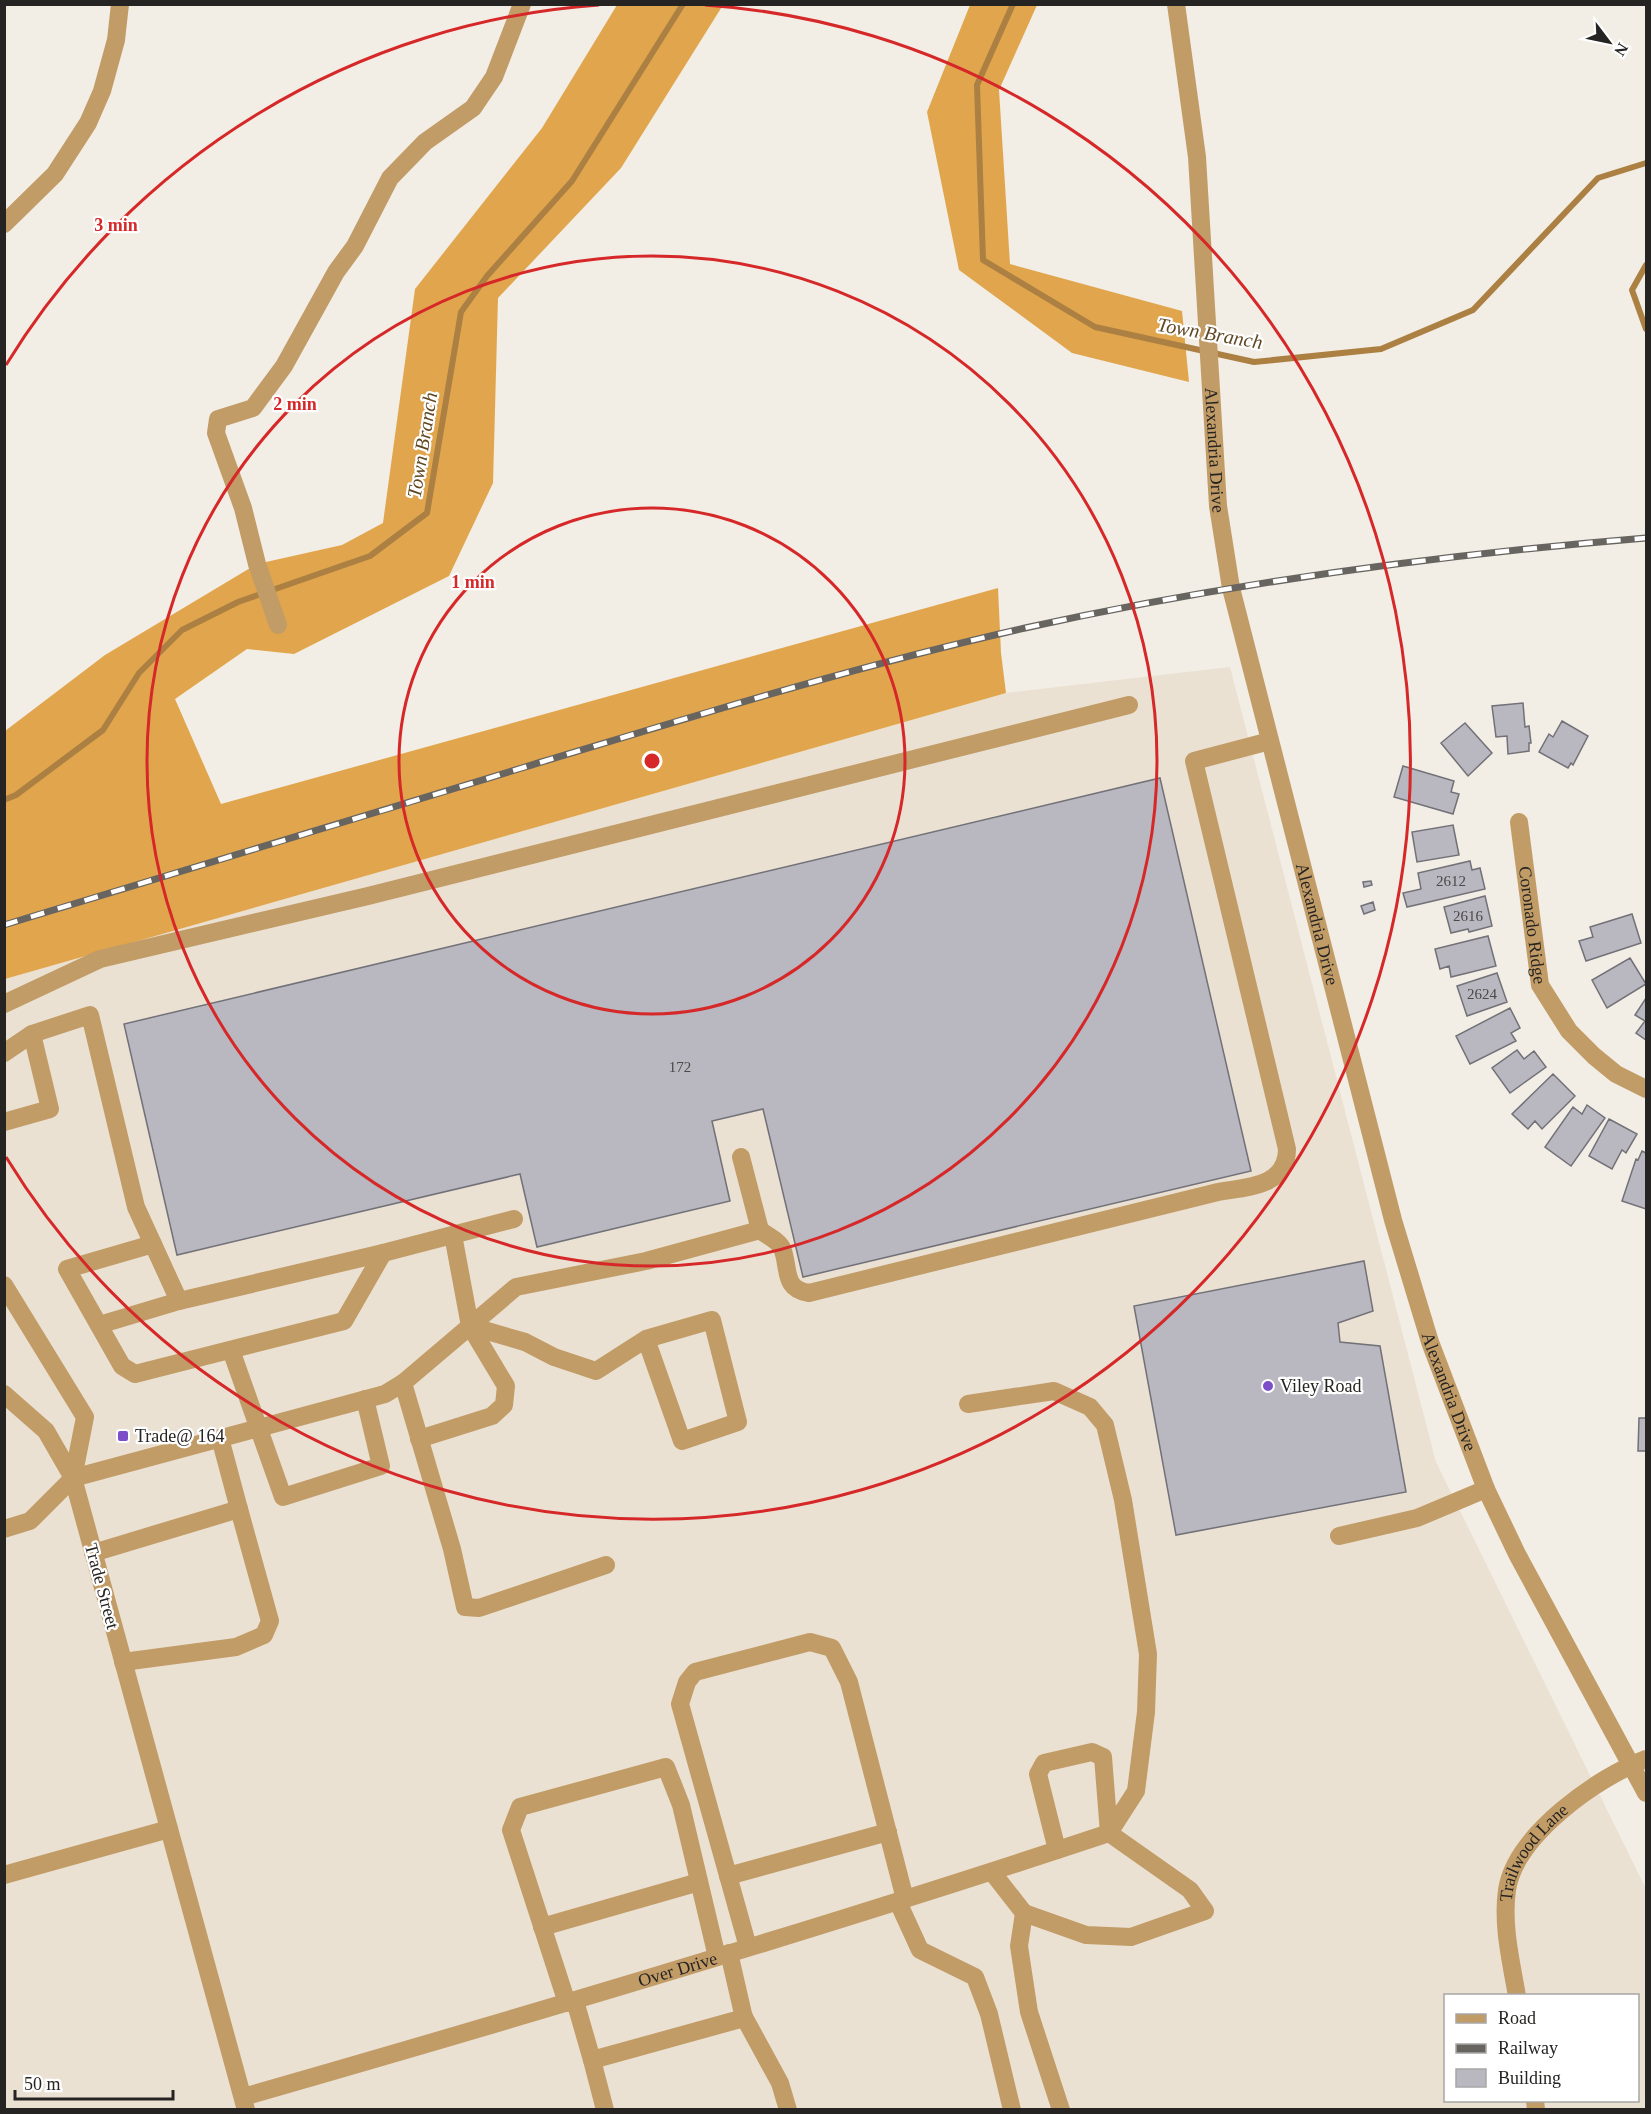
<svg xmlns="http://www.w3.org/2000/svg" width="1651" height="2114" viewBox="0 0 1651 2114" font-family="'Times New Roman',serif">
<rect width="100%" height="100%" fill="#f2ede5"/>
<!-- built -->
<path fill="#ebe1d3" fill-rule="evenodd" d="M 1230,667 L 1436,1462 L 1646,1889 L 1646,2109 L 5,2110 L 5,979 L 1006,693 ZM 1446,1996 L 1638,1996 L 1638,2100 L 1446,2100 Z"/>
<!-- forest -->
<path fill="#e1a64d" d="M 617,5 L 723,5 L 621,168 L 498,298 L 493,483 L 449,576 L 294,654 L 247,649 L 175,699 L 221,804 L 998,588 L 1001,653 L 1006,693 L 5,979 L 5,731 L 105,655 L 257,564 L 342,545 L 383,523 L 415,289 L 542,128 Z
M 970,5 L 1037,5 L 999,90 L 1010,264 L 1182,311 L 1189,382 L 1072,353 L 959,270 L 927,112 Z"/>
<g fill="none" stroke-linecap="round" stroke-linejoin="round">
<!-- stream -->
<path stroke="#ab8042" stroke-width="6" d="M 1013,4 L 977,85 L 983,260 L 1095,327 L 1254,362 L 1381,349 L 1473,310 L 1598,178 L 1646,163
M 1646,265 L 1632,290 L 1646,329
M 4,800 L 16,795 L 103,730 L 139,673 L 182,630 L 238,602 L 370,556 L 427,513 L 461,312 L 487,276 L 572,181 L 683,4"/>
</g>
<!-- building -->
<path fill="#b9b7bf" stroke="#727178" stroke-width="1.5" d="M 1523,703 L 1525,727 L 1529,726 L 1531,743 L 1529,743 L 1529,751 L 1508,754 L 1507,736 L 1496,737 L 1492,706 Z
M 1562,721 L 1588,736 L 1573,765 L 1571,763 L 1568,768 L 1539,752 L 1549,734 L 1553,737 Z
M 1465,723 L 1492,753 L 1468,776 L 1441,743 Z
M 1403,766 L 1454,781 L 1451,792 L 1459,794 L 1453,814 L 1394,797 Z
M 1160,778 L 1251,1171 L 803,1277 L 763,1109 L 712,1121 L 730,1201 L 537,1247 L 520,1174 L 177,1255 L 124,1024 Z
M 1453,825 L 1459,855 L 1417,862 L 1412,832 Z
M 1470,861 L 1472,870 L 1480,868 L 1485,889 L 1407,907 L 1403,893 L 1421,889 L 1418,873 Z
M 1371,881 L 1372,885 L 1364,887 L 1363,882 Z
M 1485,896 L 1492,926 L 1469,932 L 1468,929 L 1451,933 L 1444,907 Z
M 1373,902 L 1375,910 L 1364,914 L 1361,906 Z
M 1632,914 L 1641,943 L 1586,961 L 1579,941 L 1593,937 L 1590,927 Z
M 1488,936 L 1496,966 L 1451,977 L 1449,966 L 1440,969 L 1435,949 Z
M 1630,958 L 1646,984 L 1607,1008 L 1592,980 Z
M 1497,973 L 1507,1002 L 1467,1016 L 1457,986 Z
M 1646,998 L 1646,1040 L 1636,1033 L 1645,1021 L 1635,1015 Z
M 1510,1008 L 1520,1028 L 1511,1033 L 1516,1041 L 1470,1064 L 1456,1036 Z
M 1517,1050 L 1524,1059 L 1534,1051 L 1546,1067 L 1510,1093 L 1492,1068 Z
M 1553,1074 L 1575,1096 L 1542,1129 L 1535,1121 L 1528,1129 L 1512,1114 Z
M 1587,1105 L 1605,1118 L 1571,1166 L 1545,1147 L 1573,1107 L 1582,1114 Z
M 1609,1119 L 1637,1134 L 1626,1153 L 1622,1150 L 1612,1169 L 1589,1156 Z
M 1642,1151 L 1646,1153 L 1646,1209 L 1622,1201 L 1636,1159 L 1638,1160 Z
M 1364,1261 L 1373,1311 L 1338,1323 L 1340,1342 L 1380,1346 L 1406,1492 L 1176,1535 L 1134,1306 Z
M 1639,1418 L 1646,1418 L 1646,1451 L 1638,1451 Z"/>
<g fill="none" stroke-linecap="round" stroke-linejoin="round">
<!-- minor -->
<g stroke="#c29c67" stroke-width="18">
<path id="s1" d="M 1176,4 L 1197,157 L 1218,506 L 1231,588 L 1393,1220 L 1430,1342 L 1486,1489 L 1517,1554 L 1646,1793"/>
<path d="M 4,224 L 55,174 L 88,123 L 102,91 L 116,40 L 120,4"/>
<path d="M 278,625 L 257,564 L 243,508 L 216,433 L 218,419 L 253,408 L 284,366 L 336,272 L 355,246 L 390,178 L 425,142 L 473,108 L 494,77 L 522,4"/>
<path id="s2" d="M 1519,822 L 1540,985 L 1569,1031 L 1594,1056 L 1616,1074 L 1646,1089"/>
<path d="M 4,1004 L 100,959 L 368,896 L 1129,705"/>
<path d="M 4,1053 L 32,1034 L 90,1015 L 136,1207 L 179,1301 L 383,1253 L 514,1219"/>
<path d="M 4,1122 L 50,1109 L 32,1034"/>
<path d="M 760,1230 C 766,1235 779,1241 782,1248 C 790,1268 782,1289 809,1293 L 1218,1192 C 1246,1187 1287,1187 1287,1149 L 1194,761 L 1270,741"/>
<path d="M 153,1244 L 67,1269 L 122,1366 L 135,1374 L 344,1321 L 383,1253"/>
<path d="M 4,1285 L 85,1417 L 73,1478 L 30,1521 L 4,1529"/>
<path d="M 99,1325 L 179,1301"/>
<path d="M 470,1326 L 525,1342 L 554,1357 L 596,1371 L 646,1339 L 712,1320 L 738,1422 L 682,1441 L 646,1339"/>
<path d="M 231,1350 L 283,1497 L 381,1466 L 365,1399"/>
<path d="M 403,1383 L 452,1549 L 465,1607 L 479,1608 L 606,1565"/>
<path d="M 4,1394 L 46,1431 L 73,1478"/>
<path d="M 968,1404 L 1054,1391 L 1090,1407 L 1105,1425 L 1123,1500 L 1148,1654 L 1146,1712 L 1136,1791 L 1109,1833"/>
<path d="M 419,1439 L 492,1416 L 504,1405 L 506,1386 L 470,1326 L 453,1235"/>
<path d="M 1339,1536 L 1417,1518 L 1486,1489"/>
<path d="M 93,1553 L 239,1509 L 220,1438"/>
<path d="M 123,1662 L 236,1647 L 264,1635 L 270,1621 L 239,1509"/>
<path d="M 992,1872 L 1024,1913 L 1019,1946 L 1029,2012 L 1061,2110"/>
<path d="M 4,1875 L 169,1829"/>
<path d="M 728,1876 L 888,1832"/>
<path d="M 898,1902 L 920,1950 L 975,1977 L 989,2014 L 1012,2110"/>
<path d="M 1024,1913 L 1086,1935 L 1131,1937 L 1205,1911 L 1190,1890 L 1109,1833 L 1103,1757 L 1092,1752 L 1044,1763 L 1038,1774 L 1057,1850"/>
<path d="M 542,1927 L 699,1882"/>
<path d="M 748,1947 L 680,1704 L 687,1682 L 695,1672 L 810,1642 L 832,1648 L 849,1682 L 905,1899"/>
<path id="s3" d="M 1517,1996 C 1511,1961 1502,1925 1507,1890 C 1515,1835 1598,1777 1646,1759"/>
<path d="M 575,2001 L 592,2060 L 744,2018 L 729,1953"/>
<path d="M 567,2003 L 511,1830 L 520,1807 L 666,1767 L 681,1805 L 717,1957"/>
<path d="M 744,2017 L 780,2083 L 788,2110"/>
<path d="M 592,2060 L 605,2110"/>
<path id="s4" d="M 243,2097 C 533,2014 823,1928 1109,1833"/>
<path d="M 1535,2100 L 1536,2110"/>
<path d="M 246,2110 L 73,1478 L 385,1394 L 403,1383 L 516,1287 L 646,1261 L 760,1230 L 741,1157"/>
</g>
<!-- rail casing -->
<g stroke="#686561" stroke-width="7">
<path id="rail" d="M 4,925 C 178,872 352,820 525,767 C 691,717 856,666 1025,628 C 1229,583 1438,555 1646,538"/>
</g>
<!-- rail -->
<use href="#rail" stroke="#fff" stroke-width="4.5" stroke-dasharray="14" stroke-linecap="butt"/>
</g>
<!-- distance rings -->
<g fill="none" stroke="#d62828" stroke-width="3">
<circle cx="652" cy="761" r="253"/>
<circle cx="652" cy="761" r="505"/>
<path d="M6 365A758 758 0 0 1 599 5M705 5A758 758 0 1 1 6 1157"/>
</g>
<!-- markers -->
<g fill="#7c4fc8" stroke="#fff" stroke-width="2">
<circle cx="1268" cy="1386" r="6"/>
<rect x="117" y="1430" width="12" height="12" rx="3"/>
</g>
<g text-anchor="middle" stroke-width="4.5" stroke-linejoin="round" paint-order="stroke">
<!-- number labels -->
<g font-size="15" fill="#4b4949">
<text x="1451" y="886">2612</text>
<text x="1468" y="921">2616</text>
<text x="1482" y="999">2624</text>
<text x="680" y="1072">172</text>
</g>
<!-- street labels -->
<g font-size="18" fill="#262422" stroke="#fff">
<text dy="6" stroke="none"><textPath href="#s1" startOffset="448">Alexandria Drive</textPath></text>
<text dy="6" stroke="none"><textPath href="#s1" startOffset="934">Alexandria Drive</textPath></text>
<text dy="6" stroke="none"><textPath href="#s2" startOffset="104">Coronado Ridge</textPath></text>
<text dy="6" stroke="none"><textPath href="#s1" startOffset="1420">Alexandria Drive</textPath></text>
<text transform="translate(102 1586) rotate(75)" y="6">Trade Street</text>
<text dy="6" stroke="none"><textPath href="#s3" startOffset="153">Trailwood Lane</textPath></text>
<text dy="6" stroke="none"><textPath href="#s4" startOffset="453">Over Drive</textPath></text>
</g>
<!-- poi labels -->
<g font-size="18" fill="#262422" stroke="#fff" text-anchor="start">
<text x="1280" y="1392">Viley Road</text>
<text x="135" y="1442">Trade@ 164</text>
</g>
<!-- water labels -->
<g font-size="20" font-style="italic" fill="#614823" stroke="#fff">
<text transform="translate(1210 333) rotate(10)" y="7">Town Branch</text>
<text transform="translate(422 445) rotate(-81)" y="7">Town Branch</text>
</g>
</g>
<circle cx="652" cy="761" r="9" fill="#d62828" stroke="#fff" stroke-width="3"/>
<g font-size="18" text-anchor="middle" font-weight="bold" fill="#d62828" stroke="#fff" stroke-width="4.5" stroke-linejoin="round" paint-order="stroke">
<text x="116" y="231">3 min</text>
<text x="295" y="410">2 min</text>
<text x="473" y="588">1 min</text>
</g>
<!-- border -->
<rect width="1651" height="2114" fill="none" stroke="#262422" stroke-width="12"/>
<!-- legend -->
<rect x="1444" y="1994" width="195" height="108" fill="#ffffff" stroke="#a8a7a7" stroke-width="1.5"/>
<rect x="1456" y="2014" width="30" height="9" fill="#c29c67" stroke="#a8a7a7" stroke-width="1.5"/>
<text x="1498" y="2024" font-size="18" fill="#262422">Road</text>
<rect x="1456" y="2044" width="30" height="9" fill="#686561" stroke="#a8a7a7" stroke-width="1.5"/>
<text x="1498" y="2054" font-size="18" fill="#262422">Railway</text>
<rect x="1456" y="2069" width="30" height="18" fill="#b9b7bf" stroke="#a8a7a7" stroke-width="1.5"/>
<text x="1498" y="2084" font-size="18" fill="#262422">Building</text>
<!-- north arrow -->
<g transform="translate(1609 42) rotate(122)" stroke="#ffffff" stroke-width="4.5" paint-order="stroke">
<path d="M0-4.5L10 22L0 15L-10 22Z" fill="#262422"/>
<text y="-9" font-size="16" font-weight="bold" text-anchor="middle" fill="#262422">N</text>
</g>
<!-- scale -->
<path d="M15 2090v9h158v-9" fill="none" stroke="#262422" stroke-width="3"/>
<text x="24" y="2090" font-size="18" fill="#262422" stroke="#ffffff" stroke-width="4.5" paint-order="stroke">50 m</text>
</svg>
